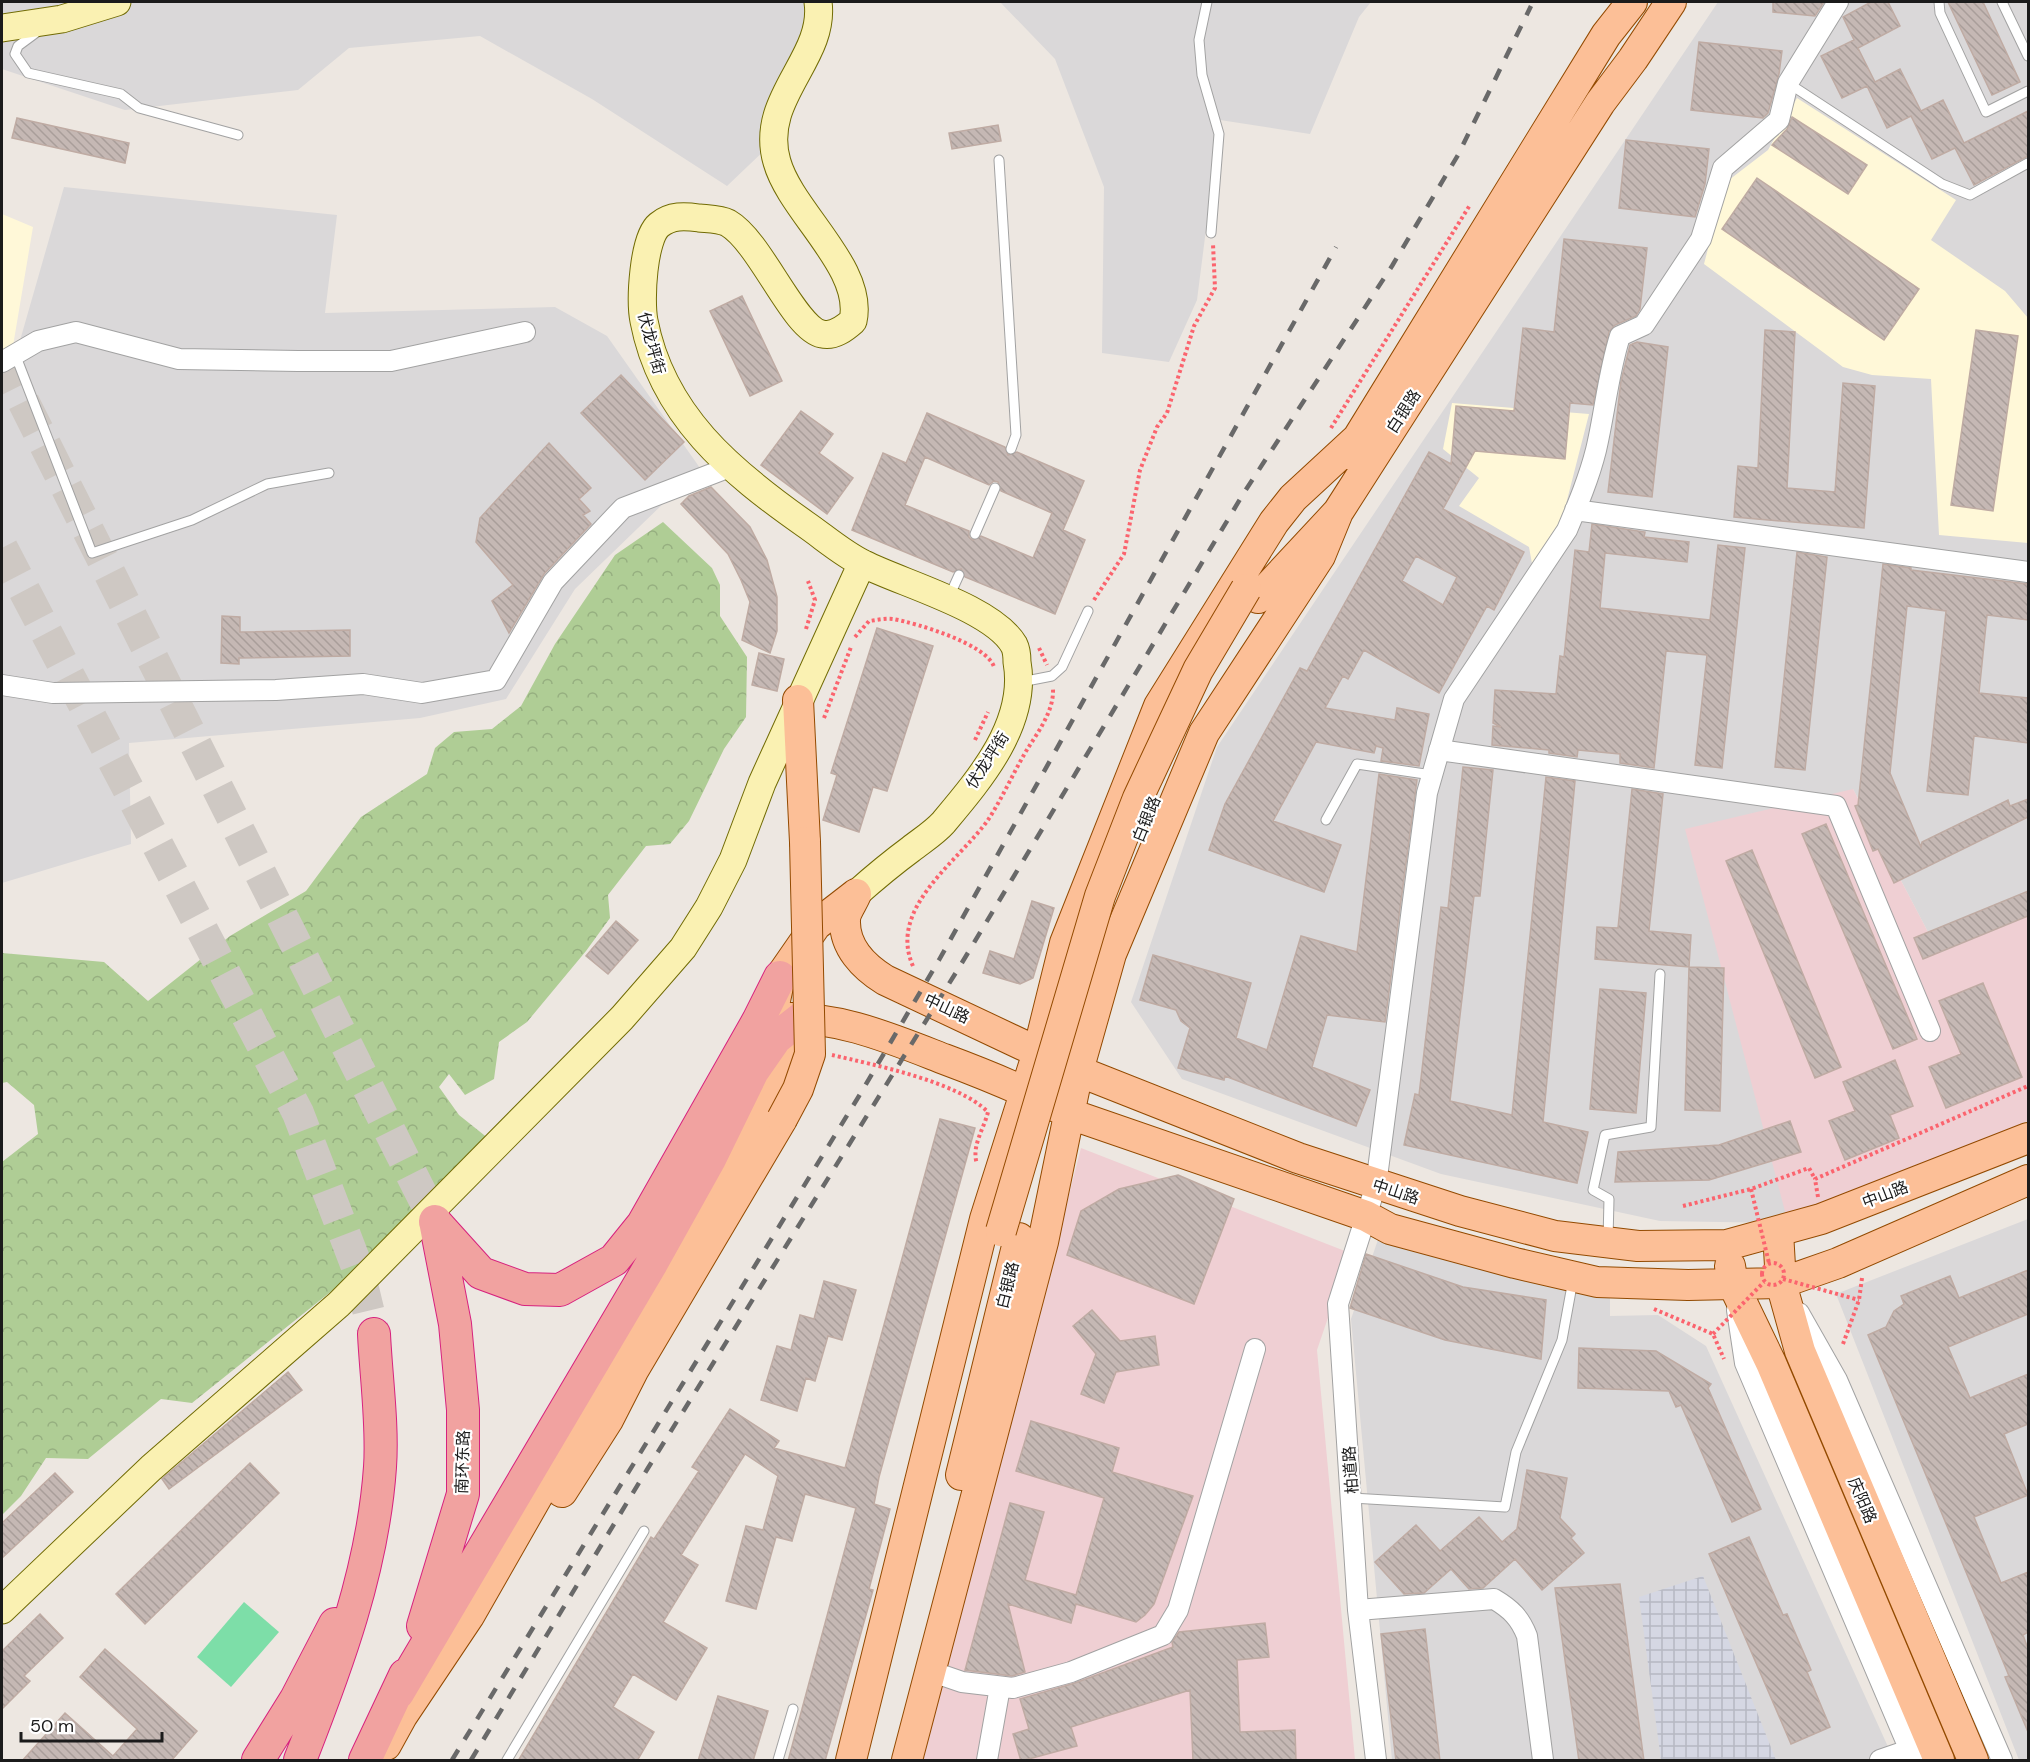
<svg xmlns="http://www.w3.org/2000/svg" width="2030" height="1762" viewBox="0 0 2030 1762" font-family="'DM Sans','Noto Sans SC',sans-serif">
<defs>
<pattern id="forest-crowns" width="20" height="18" patternUnits="userSpaceOnUse" patternTransform="scale(1.5)"><rect width="20" height="18" fill="#afcd95"/><path d="M2 6a3 3 0 1 1 6 0M12 15a3 3 0 1 1 6 0" fill="none" stroke="#96af80"/></pattern>
<pattern id="plaza-grid" width="8" height="8" patternUnits="userSpaceOnUse" patternTransform="scale(1.5)"><rect width="8" height="8" fill="#d5d7e3"/><path d="M0 4h8M4 0v8" fill="none" stroke="#b6b8c2"/></pattern>
<pattern id="building-back-hatch" width="6" height="6" patternUnits="userSpaceOnUse" patternTransform="scale(1.5)"><rect width="6" height="6" fill="#c5b8b4"/><path d="M-1 5l2 2M0 0l6 6M5-1l2 2" fill="none" stroke="#a99e9a"/></pattern>
</defs>
<rect width="100%" height="100%" fill="#ede7e1"/>
<!-- residential -->
<path fill="#dad8d9" d="M 2,2 L 807,2 L 801,50 L 768,147 L 727,186 L 592,99 L 480,36 L 349,48 L 298,90 L 125,110 L 2,69 Z
M 1000,2 L 1371,2 L 1359,17 L 1310,134 L 1220,120 L 1197,300 L 1169,362 L 1102,353 L 1104,187 L 1055,59 Z
M 1718,2 L 2028,2 L 2028,916 L 1939,953 L 1853,789 L 1788,1223 L 1660,1221 L 1441,1174 L 1182,1079 L 1131,1002 L 1217,747 Z
M 64,187 L 337,215 L 325,313 L 555,307 L 607,336 L 700,468 L 575,589 L 506,699 L 420,718 L 129,743 L 131,844 L 2,883 L 2,371 L 13,365 Z
M 1385,1219 L 1610,1279 L 1610,1316 L 1658,1315 L 1706,1346 L 1894,1760 L 1392,1760 L 1351,1319 Z
M 2028,1219 L 2028,1760 L 2019,1760 L 1836,1294 Z"/>
<!-- commercial -->
<path fill="#efcfd3" d="M 1853,789 L 1939,953 L 2028,916 L 2028,1121 L 1788,1223 L 1685,829 Z
M 1081,1148 L 1350,1253 L 1317,1350 L 1355,1760 L 923,1760 Z"/>
<!-- education -->
<path fill="#fff8d8" d="M 1797,98 L 1956,200 L 1931,240 L 2005,291 L 2028,318 L 2028,543 L 1939,535 L 1931,379 L 1872,375 L 1843,367 L 1704,264 L 1725,183 L 1768,150 Z
M 2,214 L 33,227 L 13,346 L 2,350 Z
M 1452,403 L 1589,414 L 1563,516 L 1533,569 L 1529,547 L 1459,506 L 1479,478 L 1443,449 Z"/>
<!-- forest -->
<path fill="url(#forest-crowns)" d="M 663,522 L 712,568 L 720,585 L 720,616 L 747,657 L 746,717 L 724,749 L 689,821 L 670,844 L 646,846 L 608,895 L 610,918 L 586,951 L 527,1022 L 499,1042 L 494,1079 L 465,1095 L 449,1074 L 439,1087 L 459,1115 L 489,1139 L 344,1281 L 192,1403 L 161,1399 L 88,1459 L 46,1458 L 21,1496 L 2,1515 L 2,1162 L 38,1134 L 34,1105 L 7,1082 L 2,1083 L 2,953 L 104,962 L 148,1001 L 230,936 L 306,891 L 361,817 L 427,774 L 435,748 L 454,732 L 492,729 L 521,706 L 555,644 L 615,555 Z"/>
<!-- pitch -->
<path fill="#7ddea8" d="M 244,1602 L 279,1632 L 231,1687 L 197,1657 Z"/>
<!-- plaza -->
<path fill="url(#plaza-grid)" d="M 1703,1576 L 1776,1760 L 1661,1760 L 1639,1597 Z"/>
<!-- building -->
<path fill="url(#building-back-hatch)" stroke="#bfaba3" stroke-width="1.5" fill-rule="evenodd" d="M 1773,2 L 1824,2 L 1815,16 L 1773,12 Z
M 1871,2 L 1888,2 L 1900,26 L 1858,48 L 1875,82 L 1900,69 L 1921,111 L 1943,100 L 1964,143 L 2028,111 L 2028,156 L 1974,185 L 1955,148 L 1932,159 L 1911,116 L 1887,128 L 1867,86 L 1842,98 L 1821,56 L 1854,40 L 1843,17 Z
M 1948,2 L 1983,2 L 2020,82 L 1992,95 Z
M 1699,42 L 1782,51 L 1779,74 L 1768,113 L 1763,118 L 1691,110 Z
M 1792,117 L 1867,165 L 1848,194 L 1772,145 L 1787,129 Z
M 17,118 L 129,143 L 125,163 L 12,138 Z
M 998,125 L 1001,141 L 952,149 L 949,133 Z
M 1626,140 L 1709,149 L 1705,184 L 1695,217 L 1619,208 Z
M 1757,178 L 1919,289 L 1884,340 L 1722,229 Z
M 1564,239 L 1647,248 L 1640,309 L 1636,316 L 1615,325 L 1609,332 L 1593,405 L 1570,403 L 1565,459 L 1475,451 L 1443,509 L 1524,552 L 1494,610 L 1487,606 L 1439,693 L 1364,650 L 1348,679 L 1343,676 L 1325,708 L 1395,720 L 1397,708 L 1429,714 L 1419,766 L 1381,761 L 1383,748 L 1376,746 L 1374,753 L 1316,742 L 1273,821 L 1341,845 L 1324,892 L 1209,850 L 1225,804 L 1300,668 L 1307,671 L 1429,452 L 1451,464 L 1456,406 L 1514,411 L 1523,328 L 1554,332 ZM 1416,556 L 1457,577 L 1443,605 L 1402,581 Z
M 742,296 L 782,381 L 750,396 L 710,311 Z
M 1765,330 L 1795,332 L 1787,488 L 1835,492 L 1843,383 L 1875,386 L 1864,528 L 1734,517 L 1738,466 L 1758,468 Z
M 1976,330 L 2018,336 L 1993,511 L 1951,505 Z
M 1637,342 L 1668,347 L 1652,497 L 1608,492 L 1621,381 L 1630,345 Z
M 621,375 L 684,442 L 645,480 L 581,413 Z
M 801,411 L 833,434 L 819,453 L 853,478 L 827,514 L 761,465 Z
M 927,413 L 1005,447 L 1008,455 L 1017,452 L 1084,481 L 1063,530 L 1085,540 L 1055,614 L 965,577 L 961,569 L 953,572 L 852,530 L 883,453 L 906,463 ZM 925,457 L 989,485 L 994,481 L 998,482 L 1001,491 L 1052,513 L 1033,558 L 981,536 L 973,540 L 969,537 L 969,531 L 905,505 Z
M 549,443 L 591,488 L 579,499 L 590,511 L 583,515 L 591,524 L 544,574 L 509,633 L 492,601 L 513,585 L 476,542 L 480,518 Z
M 711,487 L 750,527 L 767,560 L 777,597 L 777,631 L 770,653 L 742,640 L 750,602 L 741,580 L 728,554 L 681,504 L 689,496 Z
M 1592,524 L 1645,532 L 1644,537 L 1689,542 L 1687,562 L 1605,553 L 1600,608 L 1710,620 L 1718,545 L 1745,548 L 1722,768 L 1695,765 L 1707,655 L 1666,651 L 1654,768 L 1620,763 L 1620,754 L 1578,750 L 1577,757 L 1549,753 L 1549,750 L 1492,745 L 1493,726 L 1501,727 L 1493,723 L 1495,690 L 1556,694 L 1560,656 L 1564,657 L 1575,550 L 1589,552 Z
M 1797,552 L 1827,557 L 1805,770 L 1775,767 Z
M 1883,564 L 1911,568 L 1911,570 L 2028,584 L 2028,620 L 1987,615 L 1979,693 L 2028,698 L 2028,743 L 1974,736 L 1968,795 L 1927,791 L 1946,611 L 1907,606 L 1890,773 L 1921,847 L 1922,842 L 2008,800 L 2010,806 L 2028,799 L 2028,817 L 1894,883 L 1878,849 L 1873,851 L 1855,806 L 1858,805 Z
M 222,616 L 240,617 L 240,632 L 350,630 L 350,656 L 239,658 L 239,664 L 221,663 Z
M 877,628 L 933,646 L 887,791 L 873,787 L 859,832 L 823,820 L 837,775 L 831,773 Z
M 759,653 L 784,659 L 777,691 L 752,685 Z
M 1463,767 L 1493,770 L 1480,896 L 1474,896 L 1450,1101 L 1512,1115 L 1546,777 L 1575,781 L 1543,1122 L 1588,1132 L 1577,1183 L 1404,1145 L 1415,1094 L 1419,1095 L 1441,907 L 1448,908 Z
M 1379,774 L 1417,780 L 1385,1022 L 1327,1015 L 1312,1067 L 1370,1090 L 1356,1126 L 1225,1076 L 1224,1080 L 1178,1068 L 1190,1028 L 1181,1021 L 1176,1010 L 1140,1000 L 1153,955 L 1251,983 L 1236,1038 L 1267,1050 L 1301,936 L 1357,952 Z
M 1632,789 L 1663,794 L 1649,931 L 1691,935 L 1689,967 L 1595,959 L 1597,927 L 1618,928 Z
M 1826,824 L 1917,1039 L 1893,1049 L 1802,834 Z
M 1752,850 L 1841,1067 L 1815,1078 L 1726,861 Z
M 2028,891 L 2028,916 L 1923,959 L 1914,938 Z
M 1032,901 L 1054,908 L 1033,978 L 1020,984 L 983,973 L 990,951 L 1014,959 Z
M 616,921 L 638,940 L 608,974 L 586,956 Z
M 1689,967 L 1724,968 L 1720,1111 L 1685,1110 Z
M 1983,983 L 2022,1077 L 1946,1108 L 1929,1067 L 1961,1054 L 1939,1001 Z
M 1600,989 L 1646,993 L 1636,1113 L 1590,1109 Z
M 1895,1060 L 1913,1106 L 1890,1115 L 1899,1138 L 1845,1160 L 1829,1121 L 1855,1111 L 1843,1082 Z
M 940,1119 L 975,1128 L 879,1477 L 874,1504 L 890,1509 L 869,1589 L 873,1590 L 825,1761 L 788,1761 L 856,1508 L 805,1494 L 792,1541 L 776,1537 L 756,1609 L 726,1601 L 746,1526 L 763,1530 L 778,1476 L 745,1454 L 681,1555 L 698,1565 L 663,1622 L 707,1648 L 676,1700 L 633,1674 L 613,1707 L 654,1732 L 637,1761 L 518,1761 L 651,1537 L 654,1539 L 699,1471 L 692,1467 L 730,1409 L 779,1441 L 774,1448 L 845,1468 Z
M 1790,1121 L 1801,1152 L 1709,1180 L 1615,1182 L 1618,1152 L 1719,1145 Z
M 1178,1175 L 1234,1199 L 1194,1304 L 1067,1255 L 1081,1211 L 1119,1189 Z
M 1366,1254 L 1463,1287 L 1546,1300 L 1541,1359 L 1445,1340 L 1350,1308 Z
M 2028,1270 L 2028,1314 L 1948,1347 L 1970,1398 L 2028,1374 L 2028,1424 L 2004,1434 L 2028,1495 L 1974,1517 L 2001,1583 L 2028,1572 L 2028,1632 L 2023,1635 L 2028,1649 L 2028,1732 L 2005,1677 L 2009,1676 L 1868,1335 L 1886,1327 L 1894,1311 L 1904,1304 L 1901,1296 L 1950,1276 L 1959,1298 Z
M 824,1281 L 856,1290 L 842,1340 L 828,1336 L 815,1381 L 806,1378 L 797,1411 L 761,1400 L 777,1346 L 791,1350 L 800,1315 L 814,1319 Z
M 1092,1310 L 1120,1341 L 1155,1336 L 1159,1365 L 1116,1372 L 1104,1403 L 1081,1394 L 1096,1354 L 1073,1326 Z
M 1579,1348 L 1656,1351 L 1711,1384 L 1708,1388 L 1761,1509 L 1732,1522 L 1681,1405 L 1676,1407 L 1669,1391 L 1578,1388 Z
M 288,1372 L 302,1390 L 169,1489 L 162,1479 Z
M 1031,1421 L 1119,1448 L 1112,1472 L 1193,1496 L 1154,1604 L 1145,1615 L 1136,1622 L 1076,1604 L 1071,1623 L 1008,1604 L 1025,1672 L 1012,1676 L 965,1670 L 1010,1503 L 1044,1512 L 1025,1580 L 1076,1595 L 1104,1498 L 1016,1471 Z
M 250,1463 L 279,1493 L 145,1624 L 116,1594 Z
M 1527,1470 L 1567,1478 L 1560,1518 L 1575,1534 L 1571,1538 L 1584,1553 L 1542,1590 L 1515,1559 L 1483,1588 L 1469,1589 L 1451,1569 L 1424,1593 L 1404,1594 L 1375,1562 L 1416,1525 L 1440,1551 L 1479,1517 L 1502,1542 L 1517,1529 Z
M 55,1473 L 73,1492 L 2,1558 L 2,1523 Z
M 1749,1537 L 1783,1615 L 1787,1614 L 1811,1670 L 1807,1672 L 1830,1727 L 1791,1744 L 1709,1554 Z
M 1620,1584 L 1644,1761 L 1579,1761 L 1555,1588 Z
M 40,1614 L 63,1638 L 24,1676 L 30,1681 L 2,1709 L 2,1651 Z
M 1265,1623 L 1269,1657 L 1237,1660 L 1240,1732 L 1295,1730 L 1296,1761 L 1193,1761 L 1190,1690 L 1071,1727 L 1077,1746 L 1021,1761 L 1013,1734 L 1029,1729 L 1020,1699 L 1075,1683 L 1173,1647 L 1172,1642 L 1179,1632 Z
M 1425,1629 L 1440,1761 L 1396,1761 L 1381,1634 Z
M 105,1649 L 197,1731 L 171,1761 L 22,1761 L 65,1713 L 113,1756 L 137,1729 L 80,1677 Z
M 718,1696 L 768,1711 L 753,1761 L 698,1761 Z"/>
<g fill="none" stroke-linecap="round" stroke-linejoin="round">
<!-- trunk-tunnel -->
<path stroke="#cec8c3" stroke-width="32" stroke-dasharray="32 16" stroke-linecap="butt" d="M 2,359 L 435,1221
M 2,548 L 298,1113 L 359,1272 L 374,1334"/>
<!-- service casing -->
<g stroke="#a2a2a2" stroke-width="11">
<path id="service" d="M 1207,2 L 1199,40 L 1202,75 L 1219,134 L 1211,233
M 1939,2 L 1940,13 L 1986,112 L 2028,91
M 2002,2 L 2028,56
M 37,32 L 18,46 L 15,54 L 28,73 L 121,94 L 139,108 L 238,135
M 1788,83 L 1942,184 L 1970,195 L 2028,163
M 999,160 L 1016,435 L 1011,449
M 15,354 L 92,553 L 192,520 L 267,484 L 329,473
M 975,534 L 995,488
M 949,597 L 959,575
M 1021,682 L 1052,676 L 1062,667 L 1088,611
M 1326,820 L 1357,764 L 1432,775
M 1608,1240 L 1609,1199 L 1593,1190 L 1605,1135 L 1651,1127 L 1660,974
M 1352,1498 L 1505,1507 L 1516,1452 L 1562,1340 L 1573,1280
M 507,1760 L 644,1531
M 778,1760 L 793,1709"/>
</g>
<!-- minor casing -->
<g stroke="#a2a2a2" stroke-width="22">
<path id="minor" d="M 2,362 L 38,341 L 76,332 L 179,359 L 298,361 L 391,361 L 525,332
M 1575,510 L 2028,572
M 2,685 L 53,693 L 276,690 L 363,684 L 422,693 L 496,680 L 553,582 L 623,508 L 730,467
M 1439,750 L 1836,806 L 1930,1031
M 1737,1310 L 1745,1363 L 1914,1760
M 1799,1313 L 1837,1380 L 2002,1760
M 1358,1610 L 1494,1599 C 1511,1609 1520,1618 1527,1636 L 1543,1760
M 930,1671 L 962,1682 L 1013,1688 L 1071,1672 L 1163,1635 L 1178,1610 L 1255,1349
M 987,1760 L 1000,1687
M 1376,1760 L 1358,1610 L 1338,1304 L 1376,1185 L 1427,793 L 1454,699 L 1567,530 C 1578,504 1589,478 1596,450 C 1605,412 1608,374 1620,336 L 1644,325 L 1701,239 L 1723,168 L 1779,120 L 1788,83 L 1838,2
M 1880,1760 L 1909,1750"/>
</g>
<!-- secondary casing -->
<g stroke="#716b04" stroke-width="29">
<path id="secondary" d="M 818,2 C 826,59 758,98 777,162 C 791,212 865,268 853,321 C 845,328 834,337 822,334 C 794,329 761,242 728,223 C 720,219 708,219 699,218 C 685,216 671,215 659,225 C 643,238 640,301 644,321 C 662,415 731,472 805,524 C 824,537 843,554 864,564 C 901,583 993,608 1014,645 C 1016,649 1017,656 1017,662 C 1028,723 980,779 943,823 C 934,833 921,841 911,849 C 892,863 874,878 856,894
M 2,28 L 62,19 L 117,2
M 2,1610 L 151,1468 L 339,1304 L 622,1018 L 683,948 L 709,907 L 733,860 L 762,783 L 862,563"/>
</g>
<!-- primary casing -->
<g stroke="#934a00" stroke-width="32">
<path id="primary" d="M 1348,454 L 1606,35 L 1632,2
M 1258,598 L 1338,512 L 1600,103 L 1633,59 L 1671,2
M 798,700 L 805,842
M 856,894 L 816,925 L 780,977 L 773,1010 L 777,1018 C 836,1015 890,1038 944,1059 C 987,1075 1029,1092 1070,1114 L 1366,1216 L 1390,1229 L 1515,1263 L 1597,1282 L 1688,1285 L 1781,1283 L 1838,1263 L 2028,1180
M 856,894 C 853,902 845,912 845,920 C 844,947 864,967 885,980 L 1078,1071 L 1298,1158 L 1460,1211 L 1555,1236 L 1638,1246 L 1727,1245 L 1821,1219 L 2028,1138
M 1778,1232 L 1781,1283 L 1800,1351 L 1973,1760
M 1730,1266 L 1733,1284 L 1771,1363 L 1939,1760
M 961,1475 L 1019,1238
M 562,1492 L 608,1420 L 634,1369 L 782,1119
M 386,1745 L 402,1716 L 469,1616 L 795,1045 L 803,1017
M 851,1760 L 985,1219 L 1038,1052 L 1065,943 L 1159,706 L 1274,522 L 1293,498 L 1359,437
M 907,1760 L 1043,1242 L 1078,1071 L 1111,954 L 1204,733 L 1320,556 L 1338,512"/>
</g>
<!-- trunk casing -->
<g stroke="#d7227e" stroke-width="34">
<path id="trunk" d="M 435,1222 L 481,1273 L 525,1289 L 560,1290 L 614,1260 L 643,1224 L 758,1021 L 780,977
M 423,1626 L 463,1494 L 463,1410 L 455,1324 L 435,1221
M 398,1693 L 652,1263 L 710,1159 L 753,1071 L 776,1038 L 803,1017
M 258,1760 L 296,1699 L 335,1624
M 300,1760 C 337,1666 373,1569 380,1467 C 383,1426 376,1376 374,1334
M 365,1760 L 405,1675"/>
</g>
<!-- path -->
<path stroke="#fb646e" stroke-width="4" stroke-dasharray="3 3" stroke-linecap="butt" d="M 1331,428 L 1470,205
M 1094,600 L 1124,554 L 1140,470 L 1157,427 L 1167,413 L 1194,326 L 1215,288 L 1213,244
M 806,629 L 815,600 L 808,581
M 855,637 L 869,621 C 877,620 885,618 893,619 C 916,623 987,644 994,667
M 1039,648 L 1047,665
M 824,718 L 851,647
M 975,740 L 988,712
M 913,966 C 887,908 958,862 988,820 C 1003,797 1014,771 1028,748 C 1039,731 1054,710 1053,689
M 832,1055 C 875,1065 958,1082 988,1112 C 984,1129 971,1146 977,1164
M 1818,1197 L 1815,1179 L 2028,1086
M 1683,1206 L 1751,1189 L 1809,1168 L 1815,1179
M 1654,1309 L 1713,1334 L 1724,1359
M 1843,1344 L 1859,1300 L 1862,1278"/>
<!-- service -->
<use href="#service" stroke="#fff" stroke-width="9"/>
<!-- minor -->
<use href="#minor" stroke="#fff" stroke-width="20"/>
<!-- secondary -->
<use href="#secondary" stroke="#faf1b2" stroke-width="27"/>
<!-- primary -->
<use href="#primary" stroke="#fcbf97" stroke-width="30"/>
<!-- trunk -->
<use href="#trunk" stroke="#f1a2a0" stroke-width="32"/>
<!-- rail -->
<path stroke="#696969" stroke-width="4.5" stroke-dasharray="12 12" stroke-linecap="butt" d="M 452,1760 L 859,1096 L 939,960 L 1336,247
M 471,1760 L 648,1468 L 960,966 L 1245,491 L 1392,266 L 1458,155 L 1531,6"/>
<!-- primary-bridge casing -->
<g stroke="#934a00" stroke-width="32" stroke-linecap="butt">
<path id="primary-bridge" d="M 782,1119 L 798,1089 L 810,1054 L 805,842
M 1001,1231 L 1100,896 L 1138,798 L 1198,670 L 1246,589"/>
</g>
<!-- path-bridge -->
<path stroke="#fb646e" stroke-width="4" stroke-dasharray="3 3" stroke-linecap="butt" d="M 1751,1189 L 1769,1263
M1762 1274a11 11 0 1 1 22 0a11 11 0 1 1-22 0Z
M 1783,1279 L 1859,1300
M 1713,1334 L 1764,1282"/>
<!-- primary-bridge -->
<use href="#primary-bridge" stroke="#fcbf97" stroke-width="30"/>
</g>
<g text-anchor="middle" stroke-width="4.5" stroke-linejoin="round" paint-order="stroke">
<!-- street labels -->
<g font-size="16" fill="#1b1b1b" stroke="#fff">
<text transform="translate(652 343) rotate(75)" y="6">伏龙坪街</text>
<text transform="translate(1403 411) rotate(-57)" y="6">白银路</text>
<text transform="translate(987 760) rotate(-57)" y="6">伏龙坪街</text>
<text transform="translate(1146 819) rotate(-68)" y="6">白银路</text>
<text transform="translate(947 1008) rotate(25)" y="6">中山路</text>
<text transform="translate(1396 1191) rotate(18)" y="6">中山路</text>
<text transform="translate(1885 1194) rotate(-21)" y="6">中山路</text>
<text transform="translate(1007 1285) rotate(-76)" y="6">白银路</text>
<text transform="translate(462 1462) rotate(-88)" y="6">南环东路</text>
<text transform="translate(1350 1470) rotate(-94)" y="6">柏道路</text>
<text transform="translate(1863 1500) rotate(67)" y="6">庆阳路</text>
</g>
</g>
<!-- border -->
<rect width="2030" height="1762" fill="none" stroke="#1b1b1b" stroke-width="6"/>
<!-- scale -->
<path d="M21 1732v9h141v-9" fill="none" stroke="#1b1b1b" stroke-width="3"/>
<text x="30" y="1732" font-size="18" fill="#1b1b1b" stroke="#ffffff" stroke-width="4.5" paint-order="stroke">50 m</text>
</svg>
